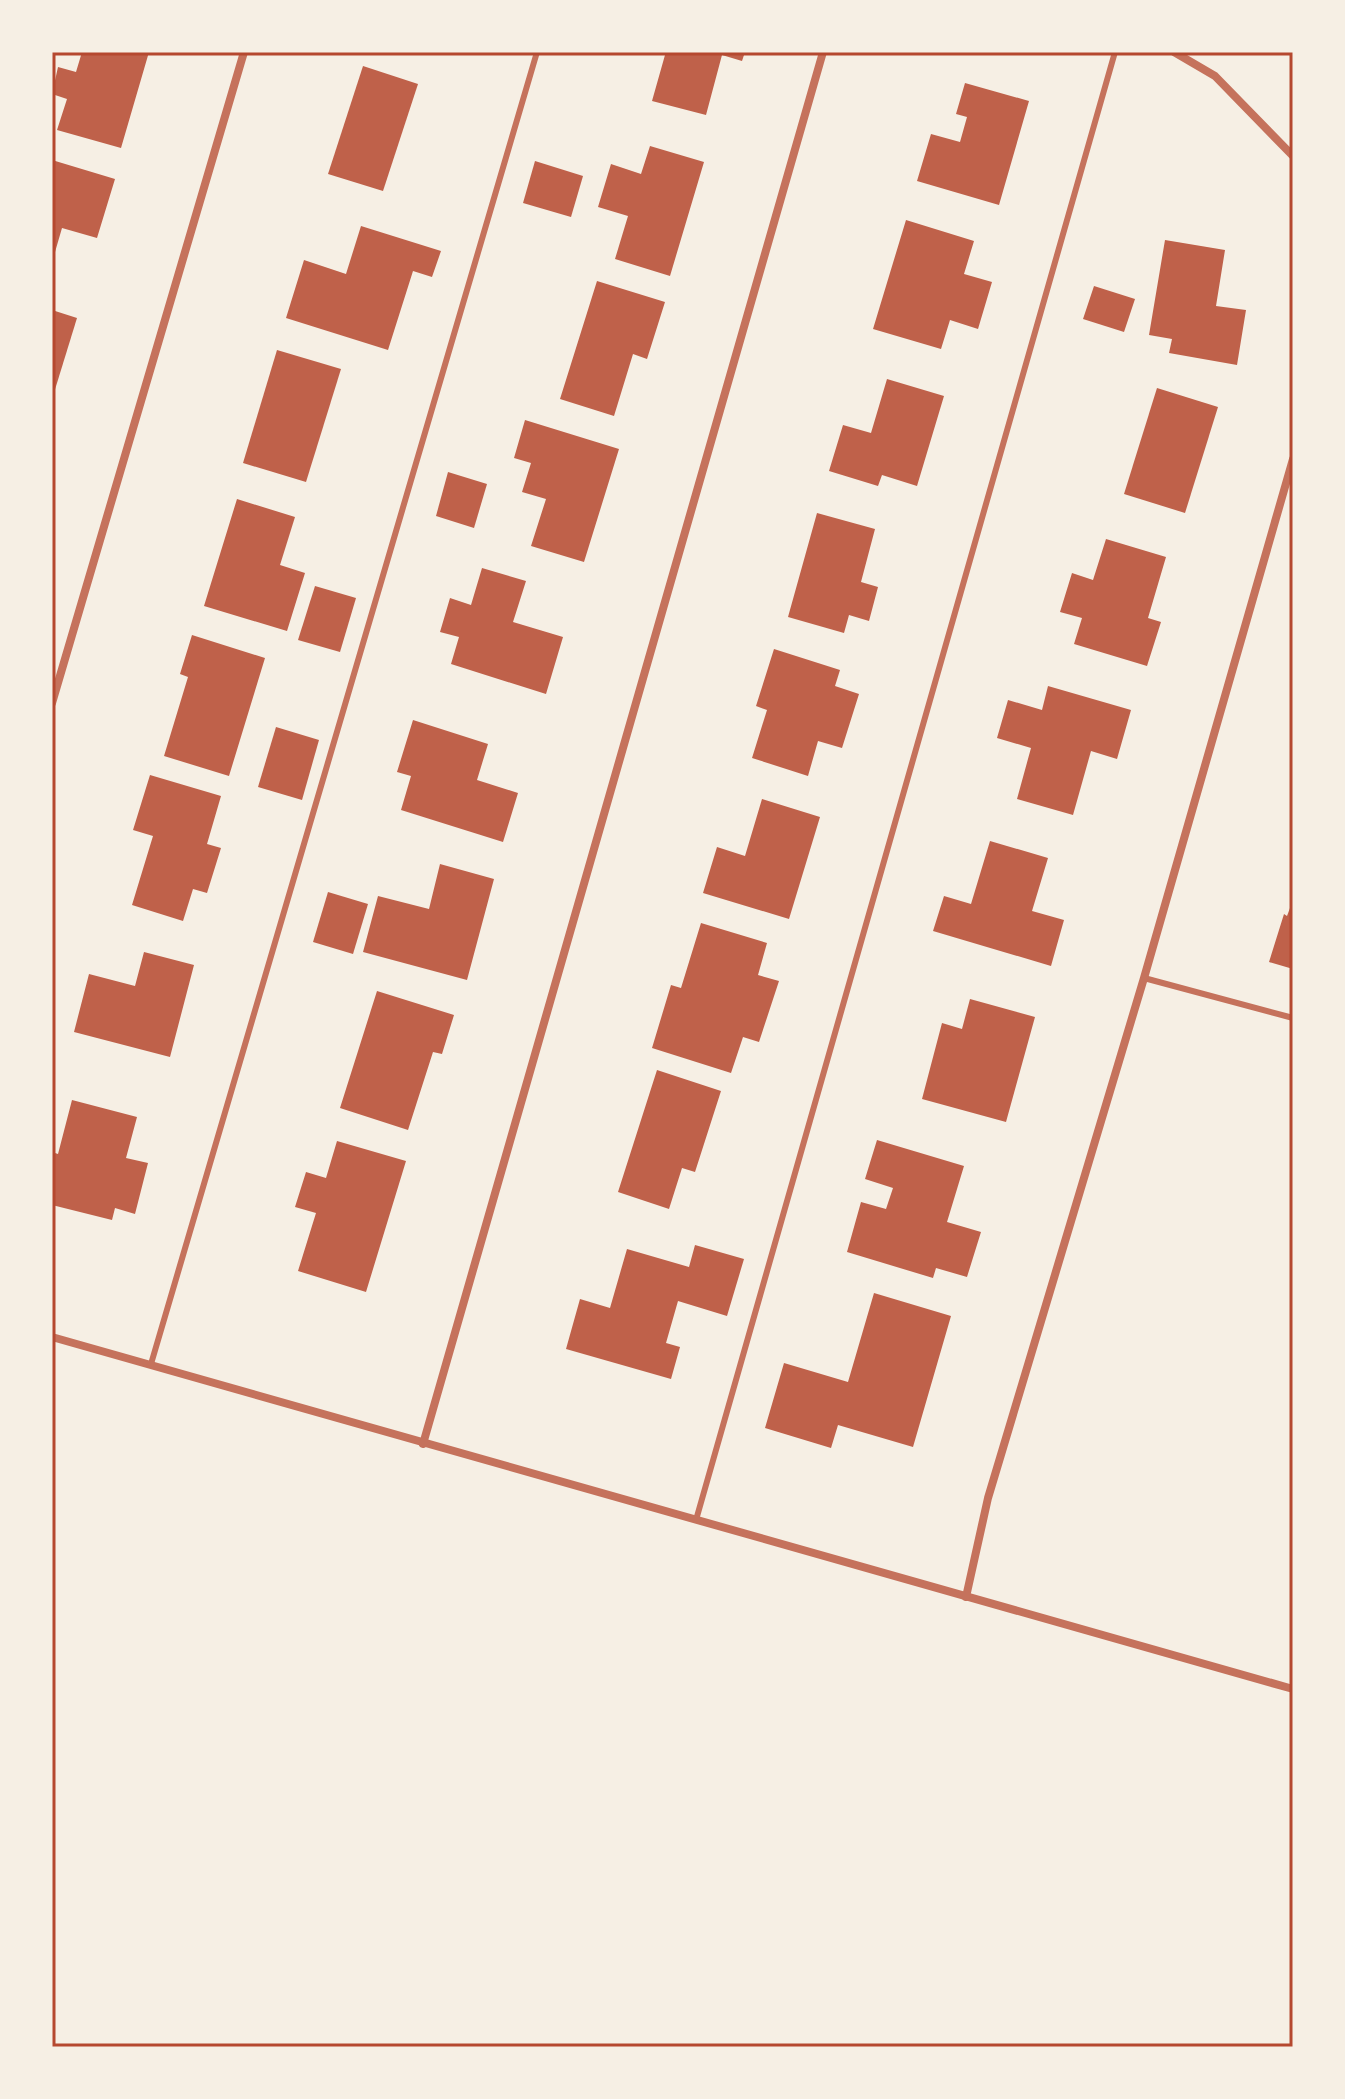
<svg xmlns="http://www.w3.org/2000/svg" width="1345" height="2099" font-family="Inter,sans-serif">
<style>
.building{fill:#bf614a}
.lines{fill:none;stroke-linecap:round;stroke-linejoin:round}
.service{stroke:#c5725c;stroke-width:6}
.minor{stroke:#c5725c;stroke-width:8}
.neatline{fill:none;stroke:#b5482f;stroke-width:3}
</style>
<rect width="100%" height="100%" fill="#f6efe4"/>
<!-- building -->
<g class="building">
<polygon points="82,52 149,52 121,148 57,130 67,99 52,94 58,67 76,72"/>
<polygon points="658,52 745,52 742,61 722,55 706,115 652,101 665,55"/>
<polygon points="363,66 418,84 383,191 328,174"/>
<polygon points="965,83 1029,101 999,205 917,181 931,134 960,142 967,117 956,114"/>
<polygon points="650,146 704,162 670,276 615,259 628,216 598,207 611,164 641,174"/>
<polygon points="52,160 115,179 97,238 62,228 53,259"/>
<polygon points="535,161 583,176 571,217 523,203"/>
<polygon points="906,220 974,241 964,274 992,282 978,329 950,320 941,349 873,329"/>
<polygon points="361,226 441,251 432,277 413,271 388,350 286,318 304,260 346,274"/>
<polygon points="1165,240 1225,250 1216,306 1246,310 1237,365 1169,353 1172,339 1149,335"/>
<polygon points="597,281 665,302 647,359 633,354 614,416 560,399"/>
<polygon points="1094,286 1135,299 1124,332 1083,319"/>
<polygon points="52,310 77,318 53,396 52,396"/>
<polygon points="277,350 341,369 306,482 243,463"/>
<polygon points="887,379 944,396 917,486 882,475 878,486 829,471 843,425 871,433"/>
<polygon points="1157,388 1218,407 1185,513 1124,494"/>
<polygon points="525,420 619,449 584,562 531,546 546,499 522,492 531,463 514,458"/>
<polygon points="448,472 487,484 474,528 436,516"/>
<polygon points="237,499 295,517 280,565 305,573 287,631 204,606"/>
<polygon points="817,513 875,529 861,582 878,587 869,621 849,615 844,633 788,617"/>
<polygon points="1106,539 1166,557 1148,618 1161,622 1147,666 1074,644 1082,618 1060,612 1072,573 1093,580"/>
<polygon points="482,568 526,581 513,622 563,637 546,694 451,664 459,637 440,632 450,598 471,605"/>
<polygon points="315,586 356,598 340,652 298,640"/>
<polygon points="192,635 265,658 229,776 164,756 188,677 180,674"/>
<polygon points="774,649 840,670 835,686 859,694 842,748 818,741 808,776 752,758 767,710 756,706"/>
<polygon points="1048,686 1131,710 1117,759 1091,751 1073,815 1017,799 1031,748 997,738 1008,700 1042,710"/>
<polygon points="413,720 488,744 477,780 518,793 503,842 401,810 411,776 397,772"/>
<polygon points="276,727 319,740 302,800 258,787"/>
<polygon points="150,775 221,796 207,844 221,848 207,893 193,889 183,921 132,905 153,836 133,830"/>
<polygon points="762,799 820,817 789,919 703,893 717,847 745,856"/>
<polygon points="990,841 1048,858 1032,911 1064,920 1051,966 933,931 944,896 971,904"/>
<polygon points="440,864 494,879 467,980 363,952 378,896 429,909"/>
<polygon points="328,892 368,904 353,954 313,942"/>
<polygon points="1293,900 1293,969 1269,962 1284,914 1287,916"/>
<polygon points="701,923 767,943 758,975 779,981 759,1042 743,1037 731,1073 652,1048 671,985 681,988"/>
<polygon points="144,952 194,965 170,1057 74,1032 89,974 135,986"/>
<polygon points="377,991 454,1015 442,1054 433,1052 408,1130 340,1108"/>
<polygon points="970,999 1035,1017 1006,1122 922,1099 942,1023 962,1029"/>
<polygon points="657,1070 721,1091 695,1172 682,1168 669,1209 618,1192"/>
<polygon points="72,1100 137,1117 126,1158 148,1163 135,1214 115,1208 112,1220 52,1205 52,1152 58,1154"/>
<polygon points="877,1140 964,1166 947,1222 981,1232 967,1277 936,1268 933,1278 847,1252 861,1202 886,1209 893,1188 865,1179"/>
<polygon points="337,1141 406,1161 366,1292 298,1271 316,1213 295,1207 306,1172 326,1178"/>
<polygon points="695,1245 744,1259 727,1316 678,1301 666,1343 680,1347 671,1379 566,1349 580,1299 610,1308 627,1249 689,1267"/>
<polygon points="874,1293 951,1316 913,1447 838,1425 831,1448 765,1428 784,1363 848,1382"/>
</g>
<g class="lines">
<!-- service -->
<g class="service">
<polyline points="1144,978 1293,1018"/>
<polyline points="151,1364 537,52"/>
<polyline points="696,1520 1115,52"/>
</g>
<!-- minor -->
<g class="minor">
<polyline points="1174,52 1215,76 1293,156"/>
<polyline points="52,703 244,52"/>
<polyline points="52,1337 1293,1689"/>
<polyline points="423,1444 823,52"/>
<polyline points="966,1597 988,1498 1144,978 1293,459"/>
</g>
</g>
<!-- border -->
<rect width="1345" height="2099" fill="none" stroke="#f6efe4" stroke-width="108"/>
<rect x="54" y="54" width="1237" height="1991" class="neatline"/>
</svg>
